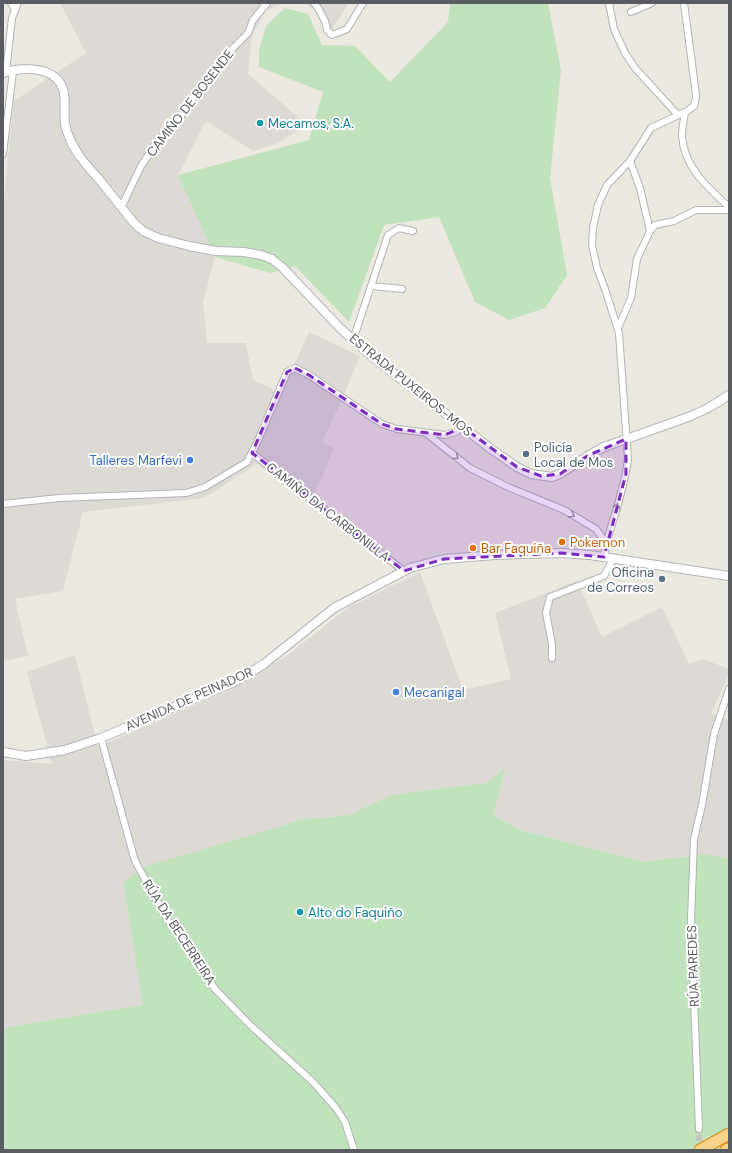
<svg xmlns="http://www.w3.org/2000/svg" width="732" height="1153" font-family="'DM Sans',sans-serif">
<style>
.industrial{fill:#dddad5}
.green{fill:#c0e2bd}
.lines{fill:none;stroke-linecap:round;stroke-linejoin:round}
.street-tunnel{stroke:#c6c5c0;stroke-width:6;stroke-dasharray:6 3;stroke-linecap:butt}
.street-casing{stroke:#b1b4b7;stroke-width:8}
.secondary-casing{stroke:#b2b6ba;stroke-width:10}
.highway-casing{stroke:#e08c0c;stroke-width:13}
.street{stroke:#fff;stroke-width:6}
.secondary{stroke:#fff;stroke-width:8}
.highway{stroke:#f7d38c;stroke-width:11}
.oneway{stroke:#9b9ea0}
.marked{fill:#7b2cbf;fill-opacity:0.2;stroke:#7b2cbf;stroke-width:3;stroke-dasharray:8 5;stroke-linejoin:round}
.culture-dot{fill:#0f9aa8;stroke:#fff;stroke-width:1.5}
.service-dot{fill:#5c6f8a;stroke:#fff;stroke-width:1.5}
.shop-dot{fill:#3f7fe0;stroke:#fff;stroke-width:1.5}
.food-dot{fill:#e8710a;stroke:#fff;stroke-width:1.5}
.labels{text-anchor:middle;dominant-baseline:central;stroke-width:4;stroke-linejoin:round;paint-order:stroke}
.street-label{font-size:13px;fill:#595d61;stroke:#fff}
.culture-label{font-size:13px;fill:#0d838f;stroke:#fff;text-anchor:start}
.service-label{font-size:13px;fill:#4e5e75;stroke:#fff;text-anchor:start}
.shop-label{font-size:13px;fill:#366cbe;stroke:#fff;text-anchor:end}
.food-label{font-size:13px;fill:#c56008;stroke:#fff;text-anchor:start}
</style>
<rect width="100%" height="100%" fill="#ebe8e0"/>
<!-- industrial -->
<g class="industrial">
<polygon points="60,3 283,3 265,12 252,35 248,74 307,125 278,143 253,151 206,121 178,175 215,257 203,302 207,343 246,343 253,380 275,390 297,359 309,332 360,356 340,404 322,442 334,448 310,505 257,464 204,498 83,512 63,591 15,599 28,656 3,661 3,206 14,101 86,53"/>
<polygon points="303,3 349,3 326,38 316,10"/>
<polygon points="420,572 463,690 511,679 495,613 577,581 602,637 662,607 689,664 703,659 729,669 729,673 711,714 729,720 729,859 705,854 643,862 520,830 493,815 505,769 486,783 391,795 349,815 300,820 123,883 143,1005 3,1028 3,760 52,764 27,672 75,655 98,747 222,693 285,657 349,607"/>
</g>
<!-- green -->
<g class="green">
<polygon points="450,3 548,3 561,70 550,178 567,275 545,308 509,320 475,302 439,217 384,225 349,322 295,266 270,273 215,257 178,175 309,140 323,92 259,67 259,50 266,26 285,8 308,14 322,45 355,46 390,82 448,22"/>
<polygon points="505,768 493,815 520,830 643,862 705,854 729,859 729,1150 3,1150 3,1028 143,1005 123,883 143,867 272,829 300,820 349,815 391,795 486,783"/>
</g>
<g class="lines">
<!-- street-tunnel -->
<polyline class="street-tunnel" points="699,1150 699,1129"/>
<defs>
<g id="street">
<polyline points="11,3 15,10"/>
<polyline points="314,3 318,8 325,21 327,30 332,35 347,29 363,3"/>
<polyline points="609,3 614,29 625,53 635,68 656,91 678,115"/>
<polyline points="631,12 652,3"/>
<polyline points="6,72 12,18 18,3"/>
<path d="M685,112C684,119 682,128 682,136C684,167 707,187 729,207"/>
<polyline points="3,154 13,71"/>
<polyline points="630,161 640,188 650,231"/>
<polyline points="121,208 141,166 157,142 183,113 207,78 222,59 248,33 253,20 267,3"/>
<polyline points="372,286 402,289"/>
<polyline points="618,328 631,298 637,259 650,231 655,225 674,221 696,210 729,210"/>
<polyline points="353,340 388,235 399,228 413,231"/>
<polyline points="426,433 470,468 508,487 564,510 596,529 606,543"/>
<polyline points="252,453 404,571"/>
<polyline points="3,504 59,498 186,493 205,487 247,462 257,443 287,372 295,368 309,375 382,424 397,429 445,435 456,432 463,427"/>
<path d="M604,557C606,541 611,527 616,511C621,494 626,476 628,459L619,333L605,289L597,268L592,245L593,228L598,205L607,185L630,161L651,128L687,111L694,106L696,97L695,87L684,3"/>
<polyline points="552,658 552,644 546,613 550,597 604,576 613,559"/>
<polyline points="101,738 135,861 167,919 215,989 249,1024 313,1082 336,1108 345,1122 354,1150"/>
<polyline points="699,1129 691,920 694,839 702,805 714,734 729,689"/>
</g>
<g id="secondary">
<path d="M3,73C18,68 43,66 56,78C69,90 63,108 65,124C66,129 68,135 70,139C76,154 87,166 98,178C110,193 122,208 134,223L143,231L158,238L189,246L216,251L244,252L261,255L272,259L283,268L340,328L369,354L491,449L517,467L531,474L552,477L560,474L589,455L604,447L691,416L710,407L729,395"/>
<polyline points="3,752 26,756 65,750 101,738 234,682 264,664 334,608 410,568 444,559 495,555 561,553 590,555 729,576"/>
</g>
<g id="highway">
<polyline points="700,1150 729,1134"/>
<polyline points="726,1150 729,1149"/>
</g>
</defs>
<!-- street casing -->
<use href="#street" class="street-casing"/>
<!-- secondary casing -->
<use href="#secondary" class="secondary-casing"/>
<!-- highway casing -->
<use href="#highway" class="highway-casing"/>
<!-- street -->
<use href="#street" class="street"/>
<!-- secondary -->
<use href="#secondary" class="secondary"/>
<!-- highway -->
<use href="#highway" class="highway"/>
</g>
<!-- one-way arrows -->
<defs><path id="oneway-chevron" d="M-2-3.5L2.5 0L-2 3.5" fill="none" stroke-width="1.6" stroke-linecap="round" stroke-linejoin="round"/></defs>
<g class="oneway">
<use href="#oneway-chevron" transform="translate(456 457) rotate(38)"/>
<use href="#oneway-chevron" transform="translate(617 506) rotate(-74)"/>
<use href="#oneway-chevron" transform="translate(572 515) rotate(29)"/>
</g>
<!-- marked area -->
<path class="marked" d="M295,368L309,375L382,424L397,429L445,435L463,427L517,467L541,476L560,474L589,455L626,439V474L604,557L561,553L444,559L404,571L252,453L287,372Z"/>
<!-- markers -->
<g class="culture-dot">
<circle cx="260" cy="123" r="4"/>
<circle cx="300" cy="912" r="4"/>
</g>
<g class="service-dot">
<circle cx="526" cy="454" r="4"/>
<circle cx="662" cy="579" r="4"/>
</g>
<g class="shop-dot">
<circle cx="190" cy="460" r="4"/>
<circle cx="396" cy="692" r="4"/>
</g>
<g class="food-dot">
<circle cx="562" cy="542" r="4"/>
<circle cx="473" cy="548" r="4"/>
</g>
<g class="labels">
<!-- street labels -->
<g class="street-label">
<text transform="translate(190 103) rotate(-52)">CAMIÑO DE BOSENDE</text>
<text transform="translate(411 385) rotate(39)">ESTRADA PUXEIROS-MOS</text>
<text transform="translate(328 512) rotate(38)">CAMIÑO DA CARBONILLA</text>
<text transform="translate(189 699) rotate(-24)">AVENIDA DE PEINADOR</text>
<text transform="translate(179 932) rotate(57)">RÚA DA BECERREIRA</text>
<text transform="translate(693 966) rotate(-92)">RÚA PAREDES</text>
</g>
<!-- culture labels -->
<g class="culture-label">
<text x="268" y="123">Mecamos, S.A.</text>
<text x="308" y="912">Alto do Faquiño</text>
</g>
<!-- service labels -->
<g class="service-label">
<text x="534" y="447">Policía<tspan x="534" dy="15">Local de Mos</tspan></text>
<text x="654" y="572" text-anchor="end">Oficina<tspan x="654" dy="15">de Correos</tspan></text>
</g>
<!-- shop labels -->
<g class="shop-label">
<text x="182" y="460">Talleres Marfevi</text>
<text x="404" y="692" text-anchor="start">Mecanigal</text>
</g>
<!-- food labels -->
<g class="food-label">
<text x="570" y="542">Pokemon</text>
<text x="481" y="548">Bar Faquiña</text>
</g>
</g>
<!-- border -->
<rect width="732" height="1153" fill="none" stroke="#595d61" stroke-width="8"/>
</svg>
